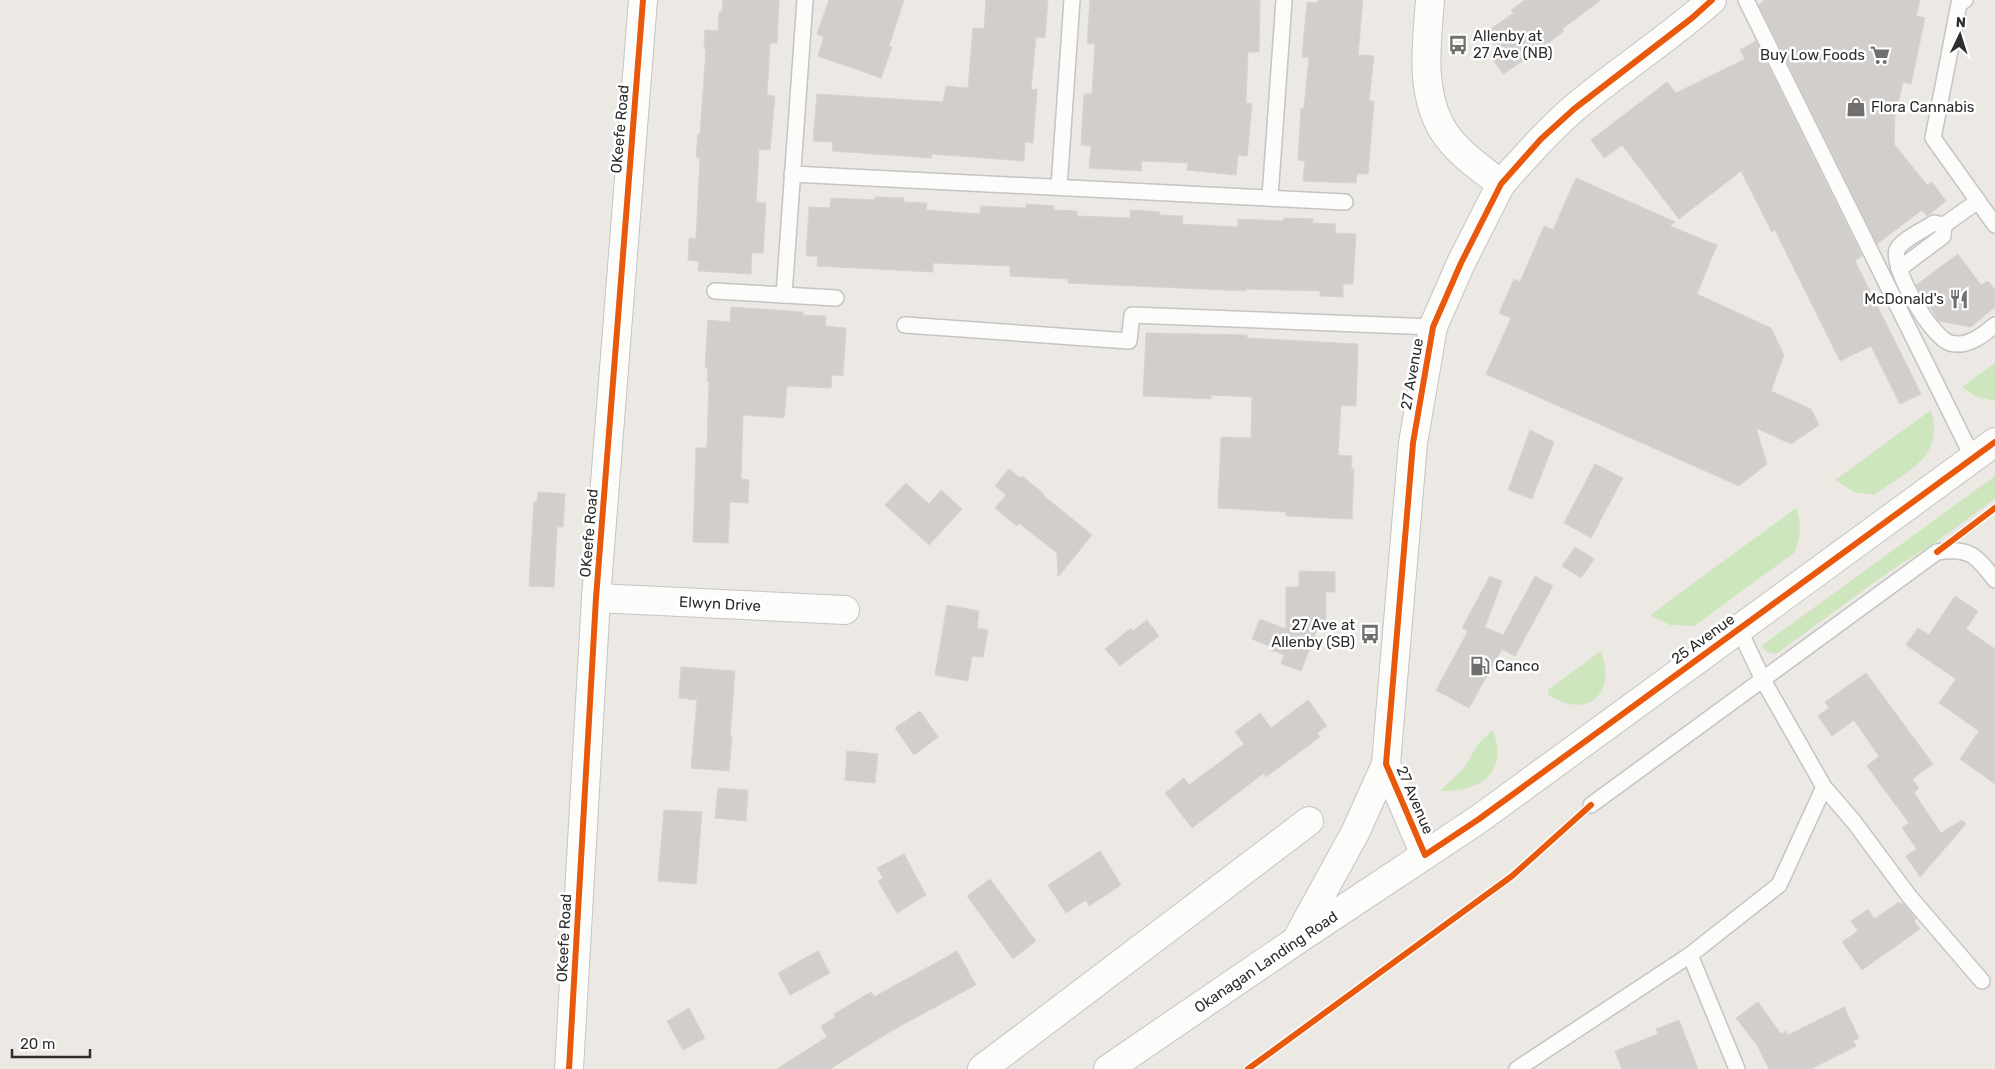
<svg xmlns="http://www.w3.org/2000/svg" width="1995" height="1069" font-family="Rubik,sans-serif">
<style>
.green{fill:#cee6be}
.building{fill:#d1cecb;stroke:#d7d4d0}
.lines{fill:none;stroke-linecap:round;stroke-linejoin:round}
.lane-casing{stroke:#c5c4c5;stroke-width:18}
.street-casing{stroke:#c5c4c5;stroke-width:30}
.secondary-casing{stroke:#c5c4c5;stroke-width:30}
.lane{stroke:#fcfcfb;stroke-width:15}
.street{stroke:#fcfcfb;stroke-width:28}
.secondary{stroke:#fcfcfb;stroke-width:28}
.cycleway-casing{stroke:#fff;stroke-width:9}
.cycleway{stroke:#e8590c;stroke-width:6}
.labels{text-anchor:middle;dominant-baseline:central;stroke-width:5;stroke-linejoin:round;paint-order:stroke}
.poi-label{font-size:15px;fill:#2e2e2e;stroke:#fff;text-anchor:start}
.street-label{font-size:15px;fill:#2e2e2e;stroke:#fff}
</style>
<rect width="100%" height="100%" fill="#ece8e4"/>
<!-- green -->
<g class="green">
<polygon points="1995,363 1995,401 1977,397 1962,387"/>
<path d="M1931,410C1946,457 1906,472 1874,495L1854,492L1835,480Z"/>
<polygon points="1995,476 1995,499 1936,542 1890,571 1776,654 1767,652 1761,646"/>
<path d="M1796,508C1802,524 1801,538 1794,553L1694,626L1670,625L1650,615Z"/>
<path d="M1601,651C1617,694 1588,720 1548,695V690Z"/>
<path d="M1493,730C1508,773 1481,792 1440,791L1463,769L1479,743Z"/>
</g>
<!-- building -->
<g class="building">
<polygon points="723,0 779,0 777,43 770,43 767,95 775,96 770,150 759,149 756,202 766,203 763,253 752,253 751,274 698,271 699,261 688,260 689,238 696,239 700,158 696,157 698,134 700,134 706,49 704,49 705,30 718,31 719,12 722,12"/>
<polygon points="829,0 904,0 889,46 892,47 881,78 818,56 824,37 817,34"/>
<polygon points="986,0 1048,0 1045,38 1036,37 1031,90 1037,89 1033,143 1025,142 1024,161 931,154 932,158 832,151 833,142 813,141 817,94 943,102 946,86 968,88 973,28 984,29"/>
<polygon points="1090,0 1260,0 1259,52 1248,52 1246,103 1252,104 1247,156 1238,155 1236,175 1187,170 1188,163 1142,161 1141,171 1089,168 1091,146 1081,145 1084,94 1092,94 1095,44 1087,43"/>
<polygon points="1318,0 1363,0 1358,55 1374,56 1369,101 1374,101 1368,174 1357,174 1356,183 1303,181 1305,161 1298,160 1301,108 1304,108 1309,57 1302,57 1307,2 1318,3"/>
<polygon points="1525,0 1601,0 1562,29 1564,31 1541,49 1503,74 1491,57 1499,51 1486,32 1514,13 1511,10"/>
<polygon points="1764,0 1920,0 1916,16 1925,18 1911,84 1903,82 1895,116 1894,144 1927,185 1932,182 1946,201 1927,216 1922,210 1877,244 1759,5"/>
<polygon points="1756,41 1862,256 1855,261 1921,394 1900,404 1871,346 1840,361 1775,230 1772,232 1741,171 1679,219 1622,145 1604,158 1591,140 1667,82 1676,93 1745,59 1740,50"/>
<polygon points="1576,178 1675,222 1670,226 1717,245 1697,294 1771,328 1784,355 1771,391 1811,409 1819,425 1791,444 1756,428 1767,464 1739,486 1486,374 1511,318 1499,313 1514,279 1520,282 1544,226 1553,230"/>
<polygon points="875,197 904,198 904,202 927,203 926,210 980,214 981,206 1026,208 1026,204 1054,206 1054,210 1077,211 1077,216 1130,218 1131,210 1160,212 1159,215 1183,216 1182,224 1238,227 1238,219 1283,221 1284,218 1313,219 1312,223 1336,224 1335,233 1356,234 1353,284 1343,284 1343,297 1320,296 1320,291 1246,289 1246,291 1068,283 1068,279 1010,276 1010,266 933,263 933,272 817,266 818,256 806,256 809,207 830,208 831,198 875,200"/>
<polygon points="1958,254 1981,285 1988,281 1995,290 1995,307 1971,327 1939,321 1916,285"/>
<polygon points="731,307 803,312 803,315 826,316 825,326 846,328 843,376 832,375 831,388 787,386 784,418 743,415 741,479 749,480 748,503 730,502 728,543 693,542 696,448 707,448 709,381 707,381 708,368 705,368 708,320 730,322"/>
<polygon points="1146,333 1247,335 1247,338 1358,344 1356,406 1341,405 1338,455 1352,456 1351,469 1354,469 1352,519 1286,516 1286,512 1218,508 1221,437 1251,438 1252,397 1211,395 1211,399 1143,396"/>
<polygon points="1530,430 1554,442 1532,499 1508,490"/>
<polygon points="1595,464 1623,478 1591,538 1564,523"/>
<polygon points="1009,469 1020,478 1022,476 1044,494 1043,495 1092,535 1058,577 1057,553 1019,523 1017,526 995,508 1006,495 995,486"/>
<polygon points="906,483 929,504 941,490 962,509 929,545 885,505"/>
<polygon points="538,492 565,494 563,527 557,527 554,587 529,586 534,502 537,502"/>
<polygon points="1575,547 1594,559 1581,578 1562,566"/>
<polygon points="1299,571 1335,572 1335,592 1326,592 1326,627 1318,627 1301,671 1281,664 1284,655 1271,650 1272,647 1252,639 1260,619 1286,629 1286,587 1299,587"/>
<polygon points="1490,576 1502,581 1485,627 1503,635 1535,576 1553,586 1515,656 1502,649 1469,708 1436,690 1468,631 1462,628"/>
<polygon points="1955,596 1978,611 1966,629 1995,649 1995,784 1960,759 1979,731 1939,703 1956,679 1906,645 1918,628 1929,635"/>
<polygon points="947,605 979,611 977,628 988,630 983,657 972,656 968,681 935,675"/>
<polygon points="1147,620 1159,636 1120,666 1105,649 1131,628 1133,631"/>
<polygon points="681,667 735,671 730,736 732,736 729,771 691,768 697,700 679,698"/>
<polygon points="1866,673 1933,764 1912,779 1919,788 1914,793 1941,833 1962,820 1966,824 1920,877 1906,856 1917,849 1902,828 1909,823 1867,766 1879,756 1854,720 1832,736 1818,716 1829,708 1825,702"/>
<polygon points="1308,700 1327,726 1317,733 1320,737 1266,777 1264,773 1192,828 1165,793 1184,778 1189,785 1244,744 1235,732 1260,713 1271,728"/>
<polygon points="920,711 938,737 914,755 895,728"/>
<polygon points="847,751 878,754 875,783 845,780"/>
<polygon points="718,788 748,790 746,821 715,818"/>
<polygon points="664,810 702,812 696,884 658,881"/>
<polygon points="1100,851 1121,885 1089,906 1086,900 1066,913 1048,885"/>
<polygon points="904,854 926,895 897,913 878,881 883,878 877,868"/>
<polygon points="990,879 1036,941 1013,959 967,896"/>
<polygon points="1899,902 1901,904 1903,903 1916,919 1914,921 1920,929 1862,970 1842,942 1858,931 1851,921 1868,909 1874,919"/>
<polygon points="818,951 830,973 790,995 778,973"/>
<polygon points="957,951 976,985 893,1030 830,1069 777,1069 827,1037 821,1026 836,1017 834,1014 871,992 874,997"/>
<polygon points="1758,1002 1781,1034 1786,1031 1788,1035 1844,1007 1859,1038 1853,1041 1856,1046 1811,1069 1769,1069 1757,1045 1736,1018"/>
<polygon points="689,1008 705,1038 683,1050 667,1021"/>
<polygon points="1679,1020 1698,1069 1622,1069 1615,1051 1658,1034 1656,1029"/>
</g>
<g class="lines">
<defs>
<g id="lane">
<polyline points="1746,0 1973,458"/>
<polyline points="1965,0 1959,4 1933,138 1995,225"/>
<polyline points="792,174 1345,202"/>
<polyline points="1059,187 1072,0"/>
<polyline points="1270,197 1284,0"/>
<path d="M1978,201L1944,225L1934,223C1925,229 1901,240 1897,250C1891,269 1932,338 1950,343C1967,348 1983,335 1995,325"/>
<polyline points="1899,269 1943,236 1944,225"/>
<polyline points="715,291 836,298"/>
<polyline points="784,295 805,0"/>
<polyline points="905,325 1129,341 1132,315 1433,327"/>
<polyline points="1739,629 1763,680 1824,787 1854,822 1909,896 1982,981"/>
<path d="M1591,805L1937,552C1969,547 1976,555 1995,580"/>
<polyline points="1690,955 1737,1069"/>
<polyline points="1517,1069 1690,955 1779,885 1824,787"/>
</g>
<g id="street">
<path d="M1501,184C1524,158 1547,132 1573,109C1618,71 1668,39 1712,0"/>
<polyline points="596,598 845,610"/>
<polyline points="569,1069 596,598 643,0"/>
<polyline points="982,1069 1309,821"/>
</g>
<g id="secondary">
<path d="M1425,855L1386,764L1413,443L1433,327L1461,263L1501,184C1479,167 1453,150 1440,125C1420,87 1427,41 1430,0"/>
<polyline points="1298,937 1356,831 1386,764"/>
<polyline points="1108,1069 1297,940 1479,819 1995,442"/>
</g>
</defs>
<!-- lane casing -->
<use href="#lane" class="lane-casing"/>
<!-- street casing -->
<use href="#street" class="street-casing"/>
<!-- secondary casing -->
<use href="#secondary" class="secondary-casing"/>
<!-- lane -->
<use href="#lane" class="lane"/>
<!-- street -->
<use href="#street" class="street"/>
<!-- secondary -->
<use href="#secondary" class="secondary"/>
<defs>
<g id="cycleway">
<polyline points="1712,0 1692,18 1574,109 1541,139 1501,184 1461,263 1433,327 1413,443 1386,764 1425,855 1479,819 1995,442"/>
<polyline points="1937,552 1995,508"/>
<polyline points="569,1069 596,598 643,0"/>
<polyline points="1248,1069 1512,876 1591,805"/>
</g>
</defs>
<!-- cycleway casing -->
<use href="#cycleway" class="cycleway-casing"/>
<!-- cycleway -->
<use href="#cycleway" class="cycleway"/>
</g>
<!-- icons -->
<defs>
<symbol id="bus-bare" viewBox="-9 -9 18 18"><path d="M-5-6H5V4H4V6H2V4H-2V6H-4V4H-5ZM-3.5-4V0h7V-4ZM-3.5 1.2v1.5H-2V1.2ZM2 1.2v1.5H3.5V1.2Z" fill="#706f6e" stroke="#fff" stroke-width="2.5" paint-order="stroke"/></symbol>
<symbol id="supermarket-bare" viewBox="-9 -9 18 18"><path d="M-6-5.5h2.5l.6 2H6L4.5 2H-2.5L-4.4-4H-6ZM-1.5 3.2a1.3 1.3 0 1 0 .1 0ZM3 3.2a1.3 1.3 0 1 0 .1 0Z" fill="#706f6e" stroke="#fff" stroke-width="2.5" paint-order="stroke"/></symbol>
<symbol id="shop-bare" viewBox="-9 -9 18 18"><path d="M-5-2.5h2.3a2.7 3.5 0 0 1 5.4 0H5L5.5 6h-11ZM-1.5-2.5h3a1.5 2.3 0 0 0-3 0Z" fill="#706f6e" stroke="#fff" stroke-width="2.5" paint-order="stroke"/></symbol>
<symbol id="restaurant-bare" viewBox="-9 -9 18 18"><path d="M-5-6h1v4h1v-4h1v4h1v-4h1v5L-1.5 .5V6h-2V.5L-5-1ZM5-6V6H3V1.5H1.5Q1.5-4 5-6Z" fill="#706f6e" stroke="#fff" stroke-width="2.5" paint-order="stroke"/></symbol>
<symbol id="fuel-bare" viewBox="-9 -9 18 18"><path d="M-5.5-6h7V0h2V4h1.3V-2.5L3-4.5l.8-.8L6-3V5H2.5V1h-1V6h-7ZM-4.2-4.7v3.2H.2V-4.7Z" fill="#706f6e" stroke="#fff" stroke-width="2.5" paint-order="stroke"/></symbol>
</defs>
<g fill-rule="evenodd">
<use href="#bus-bare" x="1444" y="31" width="28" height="28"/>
<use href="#supermarket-bare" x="1866" y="41" width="28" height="28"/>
<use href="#shop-bare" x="1842" y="93" width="28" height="28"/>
<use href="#restaurant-bare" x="1945" y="285" width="28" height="28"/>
<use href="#bus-bare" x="1356" y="620" width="28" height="28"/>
<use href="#fuel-bare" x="1466" y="652" width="28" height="28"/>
</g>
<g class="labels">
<!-- poi labels -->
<g class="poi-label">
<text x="1473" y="36">Allenby at<tspan x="1473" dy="17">27 Ave (NB)</tspan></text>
<text x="1865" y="55" text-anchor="end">Buy Low Foods</text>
<text x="1871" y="107">Flora Cannabis</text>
<text x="1944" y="299" text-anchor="end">McDonald's</text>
<text x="1355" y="625" text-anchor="end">27 Ave at<tspan x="1355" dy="17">Allenby (SB)</tspan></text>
<text x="1495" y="666">Canco</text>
</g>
<!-- street labels -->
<g class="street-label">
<text transform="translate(620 129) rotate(-85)">OKeefe Road</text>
<text transform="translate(1412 374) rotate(-80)">27 Avenue</text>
<text transform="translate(589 533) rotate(-85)">OKeefe Road</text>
<text transform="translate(720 604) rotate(3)">Elwyn Drive</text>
<text transform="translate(1703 639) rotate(-36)">25 Avenue</text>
<text transform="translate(1415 800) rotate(67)">27 Avenue</text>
<text transform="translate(564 938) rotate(-87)">OKeefe Road</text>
<text transform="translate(1266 962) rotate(-34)">Okanagan Landing Road</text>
</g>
</g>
<!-- north arrow -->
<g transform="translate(1960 35) rotate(4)" stroke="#ffffff" stroke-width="4" paint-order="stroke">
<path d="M0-4L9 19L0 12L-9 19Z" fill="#2e2e2e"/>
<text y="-8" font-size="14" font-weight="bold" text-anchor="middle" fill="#2e2e2e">N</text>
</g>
<!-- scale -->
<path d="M12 1049v8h78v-8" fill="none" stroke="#2e2e2e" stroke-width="2.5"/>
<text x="20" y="1049" font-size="15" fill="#2e2e2e" stroke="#ffffff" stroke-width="4" paint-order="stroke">20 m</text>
</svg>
